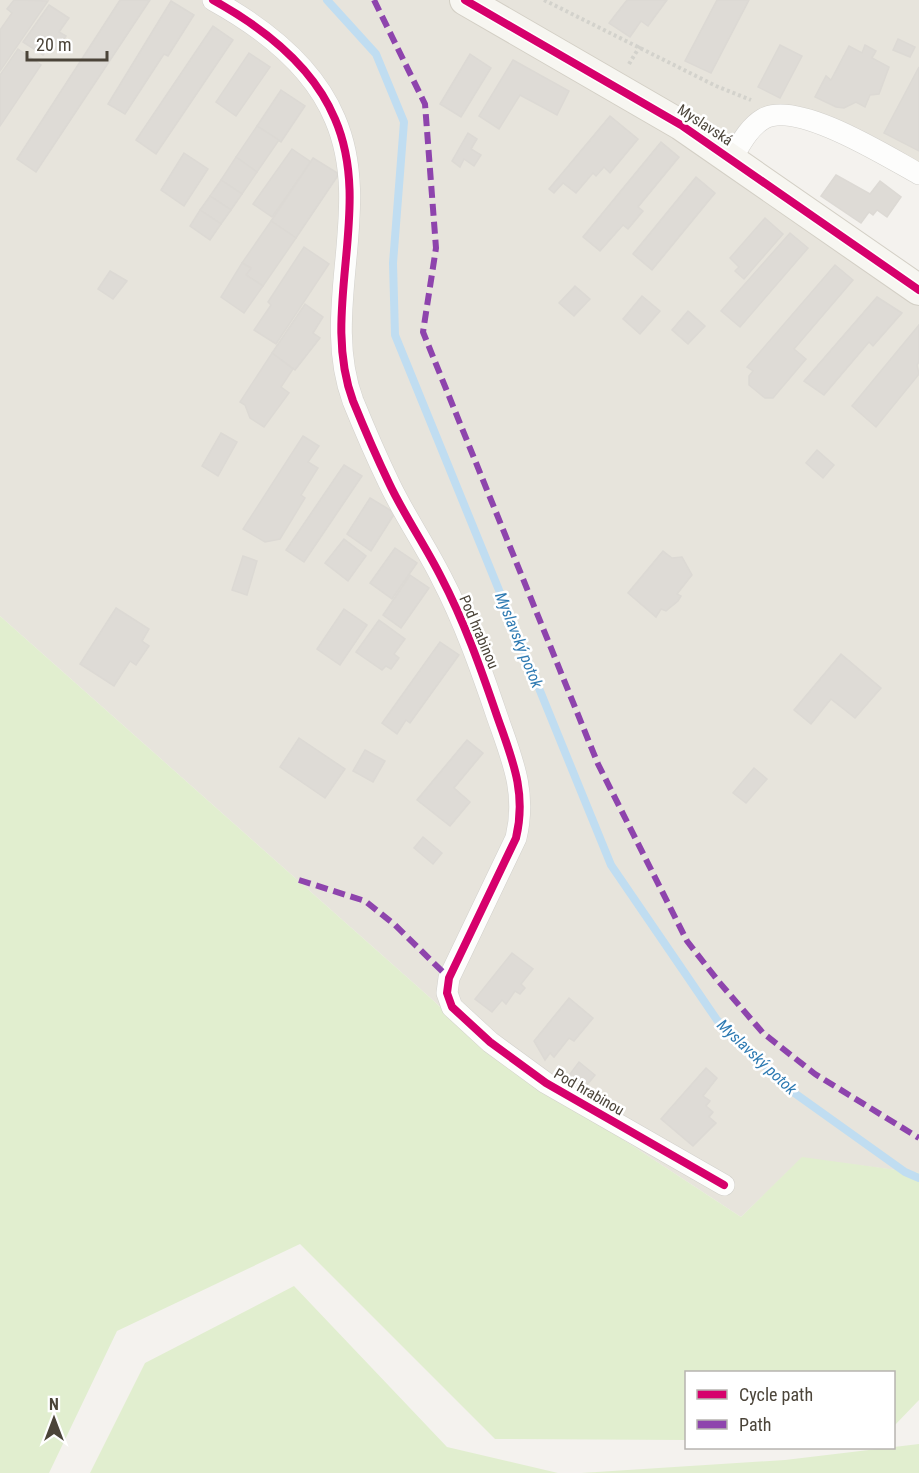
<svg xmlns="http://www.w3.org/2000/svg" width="919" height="1473" font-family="'Roboto Condensed',sans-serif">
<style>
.residential{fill:#e7e4dc}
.green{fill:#e1eecf}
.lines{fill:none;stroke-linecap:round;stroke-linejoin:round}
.stream{stroke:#c0ddf1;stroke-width:8}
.building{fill:#dedbd6;stroke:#dcd9d4;stroke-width:1.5}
.street-casing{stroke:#d2d0cb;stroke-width:22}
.secondary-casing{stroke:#d3cfc5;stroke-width:32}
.path{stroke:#d3d2cc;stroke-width:4;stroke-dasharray:3 3;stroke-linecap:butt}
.street{stroke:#fdfdfc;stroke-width:21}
.secondary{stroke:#f7f6f1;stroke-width:30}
.quiet{stroke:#8e44ad;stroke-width:6;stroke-dasharray:12 6;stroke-linecap:butt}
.cycleway-casing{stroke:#fff;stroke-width:11}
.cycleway{stroke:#d6006c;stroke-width:8}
.labels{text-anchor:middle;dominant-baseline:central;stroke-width:5;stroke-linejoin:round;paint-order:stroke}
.street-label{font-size:15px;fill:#4b4439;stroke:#fff}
.water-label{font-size:16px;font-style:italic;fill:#2e7ab2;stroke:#fff}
</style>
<rect width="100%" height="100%" fill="#f4f2ee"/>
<!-- residential -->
<polygon class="residential" points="0,0 919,0 919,174 773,115 732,158 919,290 919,1173 802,1158 741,1217 476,1043 435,1002 0,616"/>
<!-- green -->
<g class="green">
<polygon points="0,616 435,1002 476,1043 741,1217 802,1157 919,1173 919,1400 894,1426 894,1372 686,1372 686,1440 495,1439 300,1244 117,1331 49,1473 0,1473"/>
<polygon points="294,1286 447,1447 558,1473 90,1473 145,1363"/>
<polygon points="919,1444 919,1473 581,1473 785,1460"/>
</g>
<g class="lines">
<!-- stream -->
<polyline class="stream" points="327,0 376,54 404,122 393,263 395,335 611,865 717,1020 793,1092 905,1172 919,1178"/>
</g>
<!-- building -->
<g class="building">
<polygon points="14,0 48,1 0,71 0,30 12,13 7,9"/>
<polygon points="120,0 150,0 36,172 17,159"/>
<polygon points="627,0 667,0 648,26 641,21 630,37 609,23"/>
<polygon points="717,0 749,0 711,73 685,61"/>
<polygon points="171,1 194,15 168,56 164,54 125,114 108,104"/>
<polygon points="49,5 69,18 59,32 66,36 57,50 50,46 43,55 23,42"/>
<polygon points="213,26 233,40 156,154 136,140"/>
<polygon points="898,39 915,47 910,57 893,50"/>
<polygon points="780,45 802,56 780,98 758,87"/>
<polygon points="865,45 876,51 872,58 889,67 879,94 870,95 865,107 856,102 844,108 836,107 815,97 826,76 831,80 849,46 862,53"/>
<polygon points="18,49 41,65 0,126 0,75"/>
<polygon points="249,53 270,67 236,116 216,102"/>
<polygon points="470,54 491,68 461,117 440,104"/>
<polygon points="513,60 569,91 557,115 520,95 499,129 479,116"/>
<polygon points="919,67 919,151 884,133"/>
<polygon points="281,90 305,106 281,142 257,126"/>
<polygon points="610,116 638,139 610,173 604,167 596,176 593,173 576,193 563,183 554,193 549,189"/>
<polygon points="257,126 279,140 257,172 236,157"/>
<polygon points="468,133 477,139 471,149 481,155 474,166 464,159 460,167 452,161"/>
<polygon points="661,142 679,157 638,207 643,211 628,229 623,225 600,251 583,237"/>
<polygon points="292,149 311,162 272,217 253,204"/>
<polygon points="184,153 208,169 184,206 161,190"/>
<polygon points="236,157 257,172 242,194 221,180"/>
<polygon points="313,158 339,174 296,238 271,221"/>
<polygon points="836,175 870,194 880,181 901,197 887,217 877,210 873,215 869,212 861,223 821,196"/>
<polygon points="696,177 715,193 652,270 633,254"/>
<polygon points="221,180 242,194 231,210 210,196"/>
<polygon points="210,196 231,210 221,224 200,210"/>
<polygon points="200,210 221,224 210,240 190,226"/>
<polygon points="765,218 783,234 744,279 735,271 739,267 730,258"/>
<polygon points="271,221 296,238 263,286 246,275 251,268 242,263"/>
<polygon points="790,233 808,248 740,327 721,311"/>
<polygon points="304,247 329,264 276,344 254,330 271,305 268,302"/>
<polygon points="242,263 251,268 246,275 263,286 244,313 221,297"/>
<polygon points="835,265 853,280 794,349 806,359 773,398 765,398 749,385 749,376 753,371 747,367"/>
<polygon points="110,271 127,281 113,299 98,289"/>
<polygon points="575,286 590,299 574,316 559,303"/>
<polygon points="642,296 660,311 640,334 623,319"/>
<polygon points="877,297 902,313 873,346 869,342 824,395 804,381"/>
<polygon points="305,304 323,317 313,333 320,338 295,370 272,353"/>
<polygon points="688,311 705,326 688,344 672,330"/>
<polygon points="919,325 919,362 917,365 919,374 876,427 852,406"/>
<polygon points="272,353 293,369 281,387 289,393 264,427 250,418 245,405 240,402"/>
<polygon points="221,433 237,442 218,476 202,466"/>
<polygon points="303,436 319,446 308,462 318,468 301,495 305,498 280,539 265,542 243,529"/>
<polygon points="817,450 834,465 823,478 806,463"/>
<polygon points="344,465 362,476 304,562 286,550"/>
<polygon points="370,498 395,513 371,551 347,534"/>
<polygon points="344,539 366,556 348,581 325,563"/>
<polygon points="395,548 417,563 392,599 370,583"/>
<polygon points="663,551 672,558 682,557 692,575 677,594 681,596 678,601 666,611 661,609 656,617 628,593"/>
<polygon points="243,556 257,561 247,595 232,590"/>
<polygon points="410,575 429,588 401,628 383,615"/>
<polygon points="116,608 149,629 142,641 149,646 136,665 130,661 114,686 80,664"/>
<polygon points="344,609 367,625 340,665 317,649"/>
<polygon points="379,620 405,639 394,654 399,658 391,669 386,666 382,670 356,652"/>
<polygon points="440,642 459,655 410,723 406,720 397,734 382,723"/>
<polygon points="841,654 881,688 855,718 831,699 811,724 794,710"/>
<polygon points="299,738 345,769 325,798 280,767"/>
<polygon points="467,740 483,753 454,788 470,802 450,826 417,800"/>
<polygon points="365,750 385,761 373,782 353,771"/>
<polygon points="754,768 767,779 746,803 733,793"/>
<polygon points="423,837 442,853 433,864 414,848"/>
<polygon points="512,953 533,969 521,984 525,988 520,994 515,991 506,1004 502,1000 492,1012 475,999"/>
<polygon points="569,998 593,1018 574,1041 569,1038 554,1057 550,1053 545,1060 534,1041"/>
<polygon points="579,1062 595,1075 583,1090 567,1078"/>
<polygon points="706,1068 717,1078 703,1096 710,1101 706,1106 713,1112 709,1117 716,1123 693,1146 661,1119"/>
</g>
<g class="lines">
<defs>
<g id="street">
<path d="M213,0C262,27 313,66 335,119C374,209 319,310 353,401C364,428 376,456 389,483C404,515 425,545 441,577C464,621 481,669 497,716C512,759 527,792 516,838L449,978L447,993L452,1007L490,1042L546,1083L724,1185"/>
<path d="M732,158C740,145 748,128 763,119C796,99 888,157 919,174"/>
</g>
<polyline id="secondary" points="465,0 681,125 919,290"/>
</defs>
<!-- street casing -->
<use href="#street" class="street-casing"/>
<!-- secondary casing -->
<use href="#secondary" class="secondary-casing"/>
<!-- path -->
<g class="path">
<polyline points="544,0 716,86 751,100"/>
<polyline points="629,64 640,46"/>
</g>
<!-- street -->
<use href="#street" class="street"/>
<!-- secondary -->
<use href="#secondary" class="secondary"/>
<!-- quiet -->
<g class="quiet">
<polyline points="374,0 425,104 436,248 423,332 598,764 687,941 719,982 763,1033 815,1074 919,1138"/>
<polyline points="299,880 365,901 395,925 449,978"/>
</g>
<defs>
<g id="cycleway">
<path d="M213,0C262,27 313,66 335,119C374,209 319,310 353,401C364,428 376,456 389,483C404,515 425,545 441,577C464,621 481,669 497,716C512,759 527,792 516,838L449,978L447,993L452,1007L490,1042L546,1083L724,1185"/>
<polyline points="465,0 681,125 919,290"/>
</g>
</defs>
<!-- cycleway casing -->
<use href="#cycleway" class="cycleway-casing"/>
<!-- cycleway -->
<use href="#cycleway" class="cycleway"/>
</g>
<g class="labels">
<!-- street labels -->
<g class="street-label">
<text transform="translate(705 125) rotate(33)">Myslavská</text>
<text transform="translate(479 632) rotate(67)">Pod hrabinou</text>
<text transform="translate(589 1092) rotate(30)">Pod hrabinou</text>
</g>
<!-- water labels -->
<g class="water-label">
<text transform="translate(519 640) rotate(68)">Myslavský potok</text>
<text transform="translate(757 1057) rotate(43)">Myslavský potok</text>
</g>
</g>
<!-- legend -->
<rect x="685" y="1371" width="210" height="78" fill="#ffffff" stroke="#b7b4b0" stroke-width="1.5"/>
<rect x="697" y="1390" width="30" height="9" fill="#d6006c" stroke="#b7b4b0" stroke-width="1.5"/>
<text x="739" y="1401" font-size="18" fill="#4b4439">Cycle path</text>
<rect x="697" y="1420" width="30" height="9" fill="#8e44ad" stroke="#b7b4b0" stroke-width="1.5"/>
<text x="739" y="1431" font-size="18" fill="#4b4439">Path</text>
<!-- north arrow -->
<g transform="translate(54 1419)" stroke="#ffffff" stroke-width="4.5" paint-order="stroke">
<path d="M0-4.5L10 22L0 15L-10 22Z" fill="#4b4439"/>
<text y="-9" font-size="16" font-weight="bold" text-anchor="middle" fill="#4b4439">N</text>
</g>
<!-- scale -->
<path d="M27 51v9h80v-9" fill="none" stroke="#4b4439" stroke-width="3"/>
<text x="36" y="51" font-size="18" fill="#4b4439" stroke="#ffffff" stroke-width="4.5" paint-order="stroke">20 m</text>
</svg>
